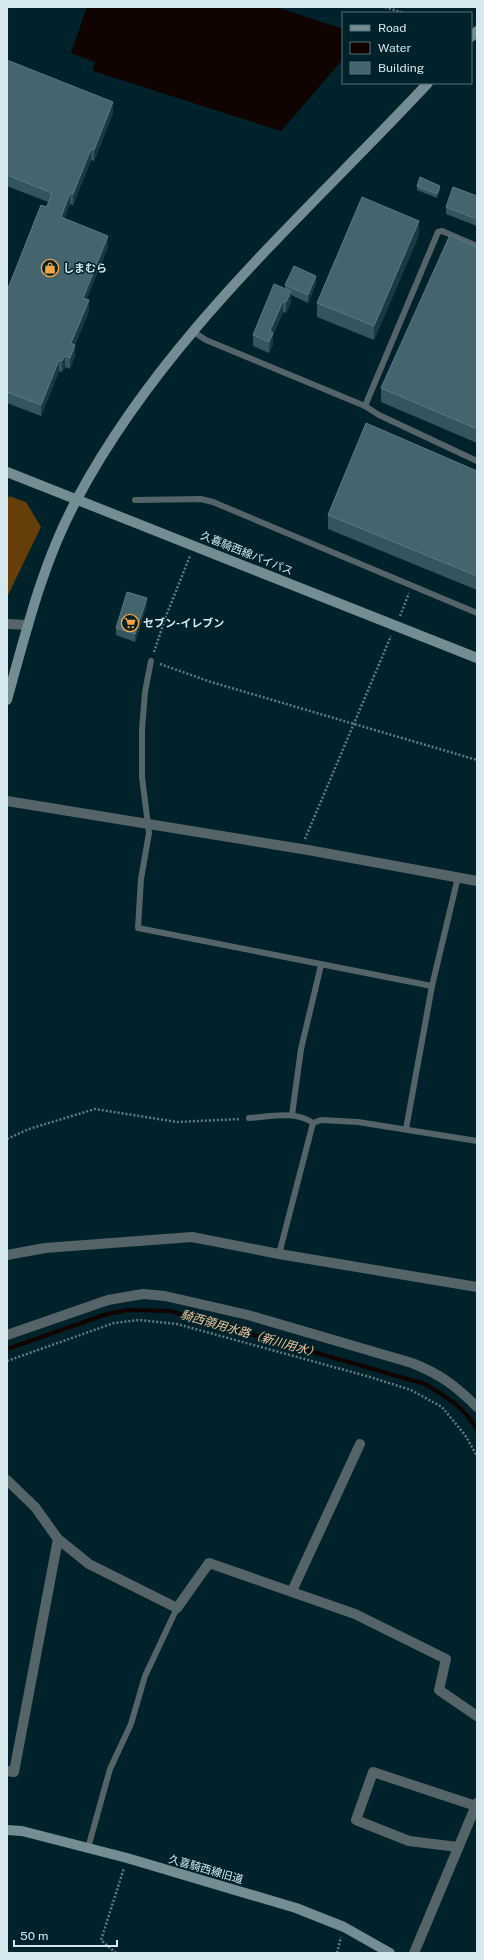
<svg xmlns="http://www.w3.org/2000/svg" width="484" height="1960" font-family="'Public Sans','Noto Sans JP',sans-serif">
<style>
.forest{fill:#663e09}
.water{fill:#110300}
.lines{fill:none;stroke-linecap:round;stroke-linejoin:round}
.stream{stroke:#110300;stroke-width:4}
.path{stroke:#607b82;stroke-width:2.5;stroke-dasharray:2 2;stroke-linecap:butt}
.lane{stroke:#556468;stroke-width:6}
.street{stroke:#556468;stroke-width:10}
.secondary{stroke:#748d93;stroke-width:10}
.wall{fill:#32555e}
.shaded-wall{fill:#173a43}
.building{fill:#44656d;stroke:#5a7982}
.labels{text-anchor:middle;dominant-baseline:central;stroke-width:3;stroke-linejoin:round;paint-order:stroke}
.poi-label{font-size:11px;font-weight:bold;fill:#d5e8ee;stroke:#00222a;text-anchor:start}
.street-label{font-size:11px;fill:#d5e8ee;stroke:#00222a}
.water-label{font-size:12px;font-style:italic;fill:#f5c798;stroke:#00222a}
</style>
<rect width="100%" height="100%" fill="#00222a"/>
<!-- forest -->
<polygon class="forest" points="9,496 26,502 41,527 7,597 7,502"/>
<!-- water -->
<polygon class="water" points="87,7 276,7 343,29 343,59 281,131 93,71 95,62 71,53"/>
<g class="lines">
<!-- stream -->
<path class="stream" d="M7,1349L107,1314L128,1310L170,1311L425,1384C446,1397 465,1407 477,1430"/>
<!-- path -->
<g class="path">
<polyline points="385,7 404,13"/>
<polyline points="400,616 409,593"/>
<polyline points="154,652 166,616 190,556"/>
<polyline points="160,664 211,682 477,760"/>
<polyline points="305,839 391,636"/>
<polyline points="7,1139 29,1129 95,1109 177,1122 240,1119"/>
<polyline points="7,1361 114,1323 139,1320 177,1324 370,1377 411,1390 442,1407 465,1435 477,1456"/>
<polyline points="116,1953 101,1940 124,1868"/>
<polyline points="337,1953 341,1937"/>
</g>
<!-- lane -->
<g class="lane">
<polyline points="192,331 206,340 365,406 379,415 477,461"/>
<polyline points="365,406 438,232 442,231 477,246"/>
<polyline points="135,500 201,499 213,502 477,613"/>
<polyline points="151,661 145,692 142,730 142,777 149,833 141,879 138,928 432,986"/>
<polyline points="292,1115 301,1049 321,965"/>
<path d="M249,1118C269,1117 295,1110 313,1123L321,1120L358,1122L477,1141"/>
<polyline points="406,1129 432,986 458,877"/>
<polyline points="279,1254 313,1123"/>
<polyline points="88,1848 110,1769 131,1724 145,1676 177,1608"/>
</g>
<!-- street -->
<g class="street">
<polyline points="7,624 28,625"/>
<polyline points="7,801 308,850 477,881"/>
<polyline points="7,1255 45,1248 192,1237 279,1254 477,1287"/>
<path d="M7,1335L108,1300L143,1294L165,1296L248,1315L412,1363C440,1374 456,1386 477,1407"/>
<polyline points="7,1480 35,1507 58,1539 89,1564 177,1608 209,1563 355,1614 446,1659 439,1690 477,1716"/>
<polyline points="292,1591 360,1444"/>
<polyline points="7,1771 14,1772 58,1539"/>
<polyline points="458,1847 409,1841 356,1820 373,1772 476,1806"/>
<polyline points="414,1953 477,1803"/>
</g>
<!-- secondary -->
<g class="secondary">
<polyline points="471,37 477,31"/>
<polyline points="7,472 477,658"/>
<path d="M7,700C26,632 43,561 77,499C164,336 304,216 428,83"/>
<polyline points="7,1830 22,1831 127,1858 296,1908 344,1927 390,1953"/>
</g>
</g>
<!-- wall -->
<g class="wall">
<polygon points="7,60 113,113 94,161 91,160 73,205 70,204 64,218 108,247 86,299 89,311 75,345 75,356 70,369 65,367 62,372 59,371 41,416 7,403 7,291 48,202 7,186"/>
<polygon points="417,186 440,189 437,198 417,190"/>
<polygon points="477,196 477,226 446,214 446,207"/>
<polygon points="419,235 374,340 317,317 317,303"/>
<polygon points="477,247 477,443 381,402 381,388"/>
<polygon points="316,284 308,303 291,295 291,302 286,313 283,312 273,335 273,344 269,353 253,346 253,335 285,289 285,285"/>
<polygon points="477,471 477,590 328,529 328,515"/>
<polygon points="147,605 135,642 116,635 116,628"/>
</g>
<!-- shaded-wall -->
<g class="shaded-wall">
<polygon points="113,102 113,113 94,161 94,150"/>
<polygon points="91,149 91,160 73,205 73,194"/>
<polygon points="440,186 440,189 437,198 437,194"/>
<polygon points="70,193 70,204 61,228 61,217"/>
<polygon points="419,221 419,235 374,340 374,326"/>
<polygon points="108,236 108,247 83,309 83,298"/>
<polygon points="316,276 316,284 308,303 308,295"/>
<polygon points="291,291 291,302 286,313 286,302"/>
<polygon points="89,300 89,311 71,354 71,343"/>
<polygon points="283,301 283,312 273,335 273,344 269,353 270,331"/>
<polygon points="75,345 75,356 70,369 70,358"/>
<polygon points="65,356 65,367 62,372 62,361"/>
<polygon points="59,360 59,371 41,416 41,405"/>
<polygon points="147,598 147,605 135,642 135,634"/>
</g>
<!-- building -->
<g class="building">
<polygon points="7,60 113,102 94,150 91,149 73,194 70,193 61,217 108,236 83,298 89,300 71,343 75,345 70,358 65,356 62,361 59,360 41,405 7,392 7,291 41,205 47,207 52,193 7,175"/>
<polygon points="420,177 440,186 437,194 417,186"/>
<polygon points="453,187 477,196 477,219 446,207"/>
<polygon points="362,197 419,221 374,326 317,303"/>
<polygon points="450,235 477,247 477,429 381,388"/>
<polygon points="294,266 316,276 308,295 285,285"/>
<polygon points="274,284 291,291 286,302 283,301 270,331 273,333 269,342 253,335"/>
<polygon points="366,423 477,471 477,576 328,515"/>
<polygon points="127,592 147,598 135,634 116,628"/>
</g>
<!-- icons -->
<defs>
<symbol id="shop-ring" viewBox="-11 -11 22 22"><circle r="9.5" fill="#00222a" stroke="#f4a345" stroke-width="1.5"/><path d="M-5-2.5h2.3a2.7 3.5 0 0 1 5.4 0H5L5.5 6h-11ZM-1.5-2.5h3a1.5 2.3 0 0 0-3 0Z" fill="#f4a345"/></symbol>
<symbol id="supermarket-ring" viewBox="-11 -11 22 22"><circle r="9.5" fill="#00222a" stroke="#f4a345" stroke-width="1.5"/><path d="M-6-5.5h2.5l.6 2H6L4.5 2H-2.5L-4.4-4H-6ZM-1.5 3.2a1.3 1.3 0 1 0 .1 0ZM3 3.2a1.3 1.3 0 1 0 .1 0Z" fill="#f4a345"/></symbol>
</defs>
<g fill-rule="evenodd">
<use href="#shop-ring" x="40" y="258" width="20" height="20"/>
<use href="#supermarket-ring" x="120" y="613" width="20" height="20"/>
</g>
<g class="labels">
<!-- poi labels -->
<g class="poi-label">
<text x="63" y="268">しまむら</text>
<text x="143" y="623">セブン-イレブン</text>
</g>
<!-- street labels -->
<g class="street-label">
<text transform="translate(247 553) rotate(22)">久喜騎西線バイパス</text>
<text transform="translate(206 1869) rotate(16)">久喜騎西線旧道</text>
</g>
<!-- water labels -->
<g class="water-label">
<text transform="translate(250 1334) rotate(16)">騎西領用水路（新川用水）</text>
</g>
</g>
<!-- border -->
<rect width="484" height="1960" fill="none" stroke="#d5e8ee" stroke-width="16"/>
<!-- legend -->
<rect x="342" y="12" width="130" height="72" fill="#00222a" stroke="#557178"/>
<rect x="350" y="25" width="20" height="6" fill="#748d93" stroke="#557178"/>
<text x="378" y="32" font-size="12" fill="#d5e8ee">Road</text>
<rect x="350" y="42" width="20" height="12" fill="#110300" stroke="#557178"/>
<text x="378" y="52" font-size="12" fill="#d5e8ee">Water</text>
<rect x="350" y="62" width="20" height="12" fill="#44656d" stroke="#557178"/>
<text x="378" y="72" font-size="12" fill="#d5e8ee">Building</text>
<!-- scale -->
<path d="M14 1940v6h103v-6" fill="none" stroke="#d5e8ee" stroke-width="2"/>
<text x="20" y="1940" font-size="12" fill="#d5e8ee" stroke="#00222a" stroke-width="3" paint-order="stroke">50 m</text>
</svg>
